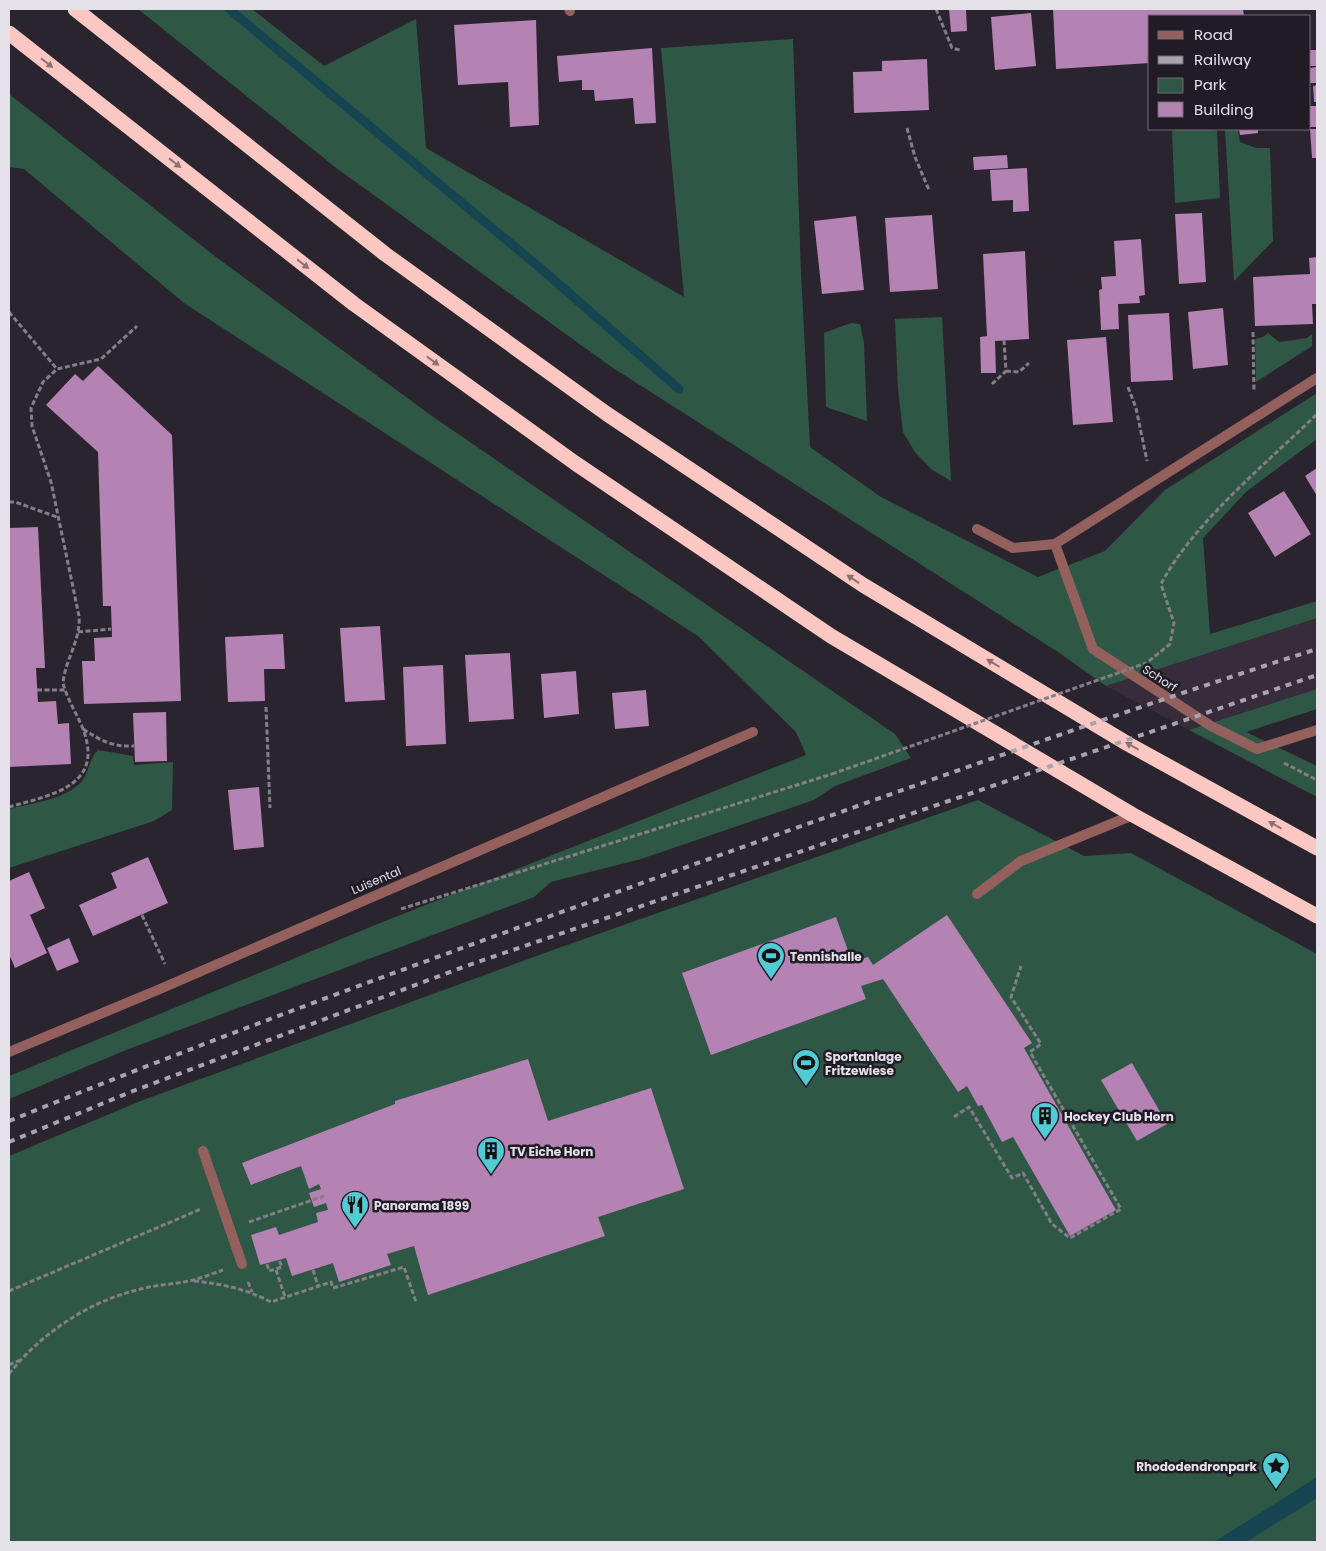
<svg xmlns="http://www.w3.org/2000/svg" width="1326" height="1551" font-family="Poppins,sans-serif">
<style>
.built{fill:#362c3c}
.green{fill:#2f5745}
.water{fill:#164551}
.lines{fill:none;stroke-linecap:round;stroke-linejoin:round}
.stream{stroke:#164551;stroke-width:9}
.building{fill:#b482b3}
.path{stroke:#837e87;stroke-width:3;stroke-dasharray:5 2.5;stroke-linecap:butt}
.lane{stroke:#93605d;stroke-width:10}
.street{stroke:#93605d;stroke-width:10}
.highway{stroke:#fbc7c3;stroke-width:15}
.rail{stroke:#a9a4ac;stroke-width:4;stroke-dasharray:6 6;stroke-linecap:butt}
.path-bridge{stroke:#837e87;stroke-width:3;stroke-dasharray:5 2.5;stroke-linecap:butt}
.oneway{fill:#8e7174}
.labels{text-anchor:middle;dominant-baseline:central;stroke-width:5;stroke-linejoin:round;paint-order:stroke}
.street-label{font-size:12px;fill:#e5e1e8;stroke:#211b25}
.poi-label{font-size:12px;font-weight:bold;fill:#e5e1e8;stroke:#211b25;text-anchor:start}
</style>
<rect width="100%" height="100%" fill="#2a242f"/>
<!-- built -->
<polygon class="built" points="1317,618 1317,689 1189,730 1106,686"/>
<!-- green -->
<g class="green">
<polygon points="138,9 252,9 324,66 416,19 426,148 684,297 661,48 793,39 801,273 810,447 881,497 1038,577 1105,551 1165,490 1317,393 1317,439 1246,492 1203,538 1210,634 1317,601 1317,618 1106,686 1058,652 610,366 335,167"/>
<polygon points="9,94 212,254 429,414 895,734 911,758 835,786 814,800 641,859 551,882 534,897 126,1050 9,1099 9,1076 380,923 806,755 796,732 698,636 184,303 24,169 9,167"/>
<polygon points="1179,129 1210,129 1217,131 1220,198 1175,203 1172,131"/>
<polygon points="1225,129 1238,129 1240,142 1256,148 1270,148 1273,241 1234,281"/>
<polygon points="942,317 951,481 931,469 915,452 903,432 898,389 895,319"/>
<polygon points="851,323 860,324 864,343 867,421 826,407 824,333"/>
<polygon points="1268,333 1279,342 1307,338 1312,334 1312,346 1256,382 1255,339 1263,337"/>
<polygon points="1317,689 1317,709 1246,732 1317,766 1317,797 1189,730"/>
<path d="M98,750L133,756L134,765L173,762L172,810L154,821L9,868V809C31,803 66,800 82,781C89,772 90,757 98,750Z"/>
<polygon points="978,800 1084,856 1131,853 1317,954 1317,1542 9,1542 9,1156 143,1100 550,951"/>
</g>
<!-- water -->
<polygon class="water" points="1317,1477 1317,1498 1246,1542 1214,1542"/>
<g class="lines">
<!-- stream -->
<polyline class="stream" points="229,9 539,267 679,389"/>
</g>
<!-- building -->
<g class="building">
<polygon points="949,9 966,9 967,31 951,32"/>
<polygon points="1053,9 1243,9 1244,16 1150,16 1150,63 1056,69"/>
<polygon points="1031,13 1036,66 995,70 991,17"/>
<polygon points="536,20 539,125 510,127 508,82 458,85 454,25"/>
<polygon points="652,48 656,123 635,124 633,98 595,101 594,90 582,90 582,80 559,82 557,56"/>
<rect x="1310" y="50" width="7" height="16"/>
<polygon points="927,59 929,110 854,113 853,72 882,71 882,61"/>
<polygon points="1317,67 1317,83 1310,83 1310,68"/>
<polygon points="1317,85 1317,102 1314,102 1313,86"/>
<rect x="1310" y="106" width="7" height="21"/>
<polygon points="1239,129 1258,129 1258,133 1240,135"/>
<polygon points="1310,129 1317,129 1317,158 1312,158"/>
<polygon points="1007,155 1008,168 974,170 973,157"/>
<polygon points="1027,168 1029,211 1013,212 1013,200 992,201 990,170"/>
<polygon points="1202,213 1206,282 1179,284 1175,214"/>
<polygon points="932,215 938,289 890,292 885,218"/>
<polygon points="856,216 864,290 822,294 814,221"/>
<polygon points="1141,239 1145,295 1139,296 1140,303 1118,304 1119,329 1101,330 1099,290 1102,289 1101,277 1116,276 1114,241"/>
<polygon points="1025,251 1029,339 995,341 996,373 981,373 980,337 987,336 983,254"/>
<polygon points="1317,257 1317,304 1312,304 1313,324 1255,326 1253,277 1310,274 1309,258"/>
<polygon points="1223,308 1228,365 1193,369 1188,312"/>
<polygon points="1169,313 1173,380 1131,382 1128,315"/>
<polygon points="1106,337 1113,422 1073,425 1067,340"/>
<polygon points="98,366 172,435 181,701 84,704 82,661 95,661 94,638 112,637 111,606 103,606 98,452 46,405 75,374 83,381"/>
<polygon points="1317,468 1317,496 1305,476"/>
<polygon points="1284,491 1311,534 1275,557 1248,513"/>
<polygon points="38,527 45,668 36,668 38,702 56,701 58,724 69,723 71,764 9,767 9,528"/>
<polygon points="380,626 385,700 345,702 340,628"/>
<polygon points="283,634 285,669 264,669 265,701 228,702 225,637"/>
<polygon points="510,653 514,719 469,722 465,655"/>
<polygon points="443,665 446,744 406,746 403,667"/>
<polygon points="576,671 579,714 544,718 541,674"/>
<polygon points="646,690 649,726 615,729 612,693"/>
<polygon points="166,712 167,761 135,762 133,713"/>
<polygon points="259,787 264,847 234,850 228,790"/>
<polygon points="148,857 168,903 93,936 79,905 117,888 111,873"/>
<polygon points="29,872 45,908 30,915 47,953 15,968 9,954 9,881"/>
<polygon points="947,915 1032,1043 1024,1048 1116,1210 1070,1236 1013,1137 1002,1142 982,1105 978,1106 967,1086 958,1092 883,979 861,986 866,999 711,1055 682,973 836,917 852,962 868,957 873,965"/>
<polygon points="69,938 79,962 57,971 47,948"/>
<polygon points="528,1059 548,1121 651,1088 684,1189 598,1217 605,1236 428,1295 414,1246 387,1254 391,1265 339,1282 333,1263 292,1276 286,1258 260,1265 251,1235 276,1227 279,1235 318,1222 316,1213 328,1210 326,1203 314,1207 309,1193 321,1189 319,1184 309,1189 301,1166 251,1185 242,1163 395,1104 395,1101"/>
<polygon points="1132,1063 1167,1124 1137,1141 1101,1080"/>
</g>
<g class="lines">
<!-- path -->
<g class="path">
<polyline points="936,9 952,48 960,50"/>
<polyline points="907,128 915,157 929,190"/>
<polyline points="9,312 57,369"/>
<polyline points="1253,332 1254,392"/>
<polyline points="1006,371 1019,372 1029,363"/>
<polyline points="992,384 1006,371 1004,340"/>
<polyline points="1128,387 1136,408 1147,461"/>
<polyline points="9,502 15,502 57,517"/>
<polyline points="78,632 111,629"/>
<path d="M1149,661L1170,644L1174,623L1161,584C1193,523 1267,463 1317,414"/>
<polyline points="37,690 65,690"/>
<polyline points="266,707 270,808"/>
<path d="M83,729C101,741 113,747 134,746"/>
<polyline points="1284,763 1317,780"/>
<path d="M9,807C50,795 105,787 83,729C77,714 67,699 63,683C65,660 81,640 79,616L51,482L32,426L31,408L43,382L57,369L101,359L137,326"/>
<polyline points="401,909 832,774"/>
<polyline points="142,915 165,964"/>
<polyline points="954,1117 969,1107 1012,1178 1023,1173 1052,1224 1070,1238 1121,1209 1030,1052 1041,1044 1011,997 1021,966"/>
<polyline points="249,1222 324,1196"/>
<polyline points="267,1264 269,1271 282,1267 279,1260"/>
<polyline points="276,1270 285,1297"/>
<polyline points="313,1270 318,1286"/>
<path d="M194,1281C223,1284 246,1289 271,1302L331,1282L333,1288L404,1267L416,1302"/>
<polyline points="248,1282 252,1292"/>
<polyline points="9,1291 201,1209"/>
<polyline points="9,1365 20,1360"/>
<path d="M9,1374C40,1334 88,1302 137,1290C155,1285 173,1284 190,1281C201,1278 212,1274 223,1270"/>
</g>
<!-- lane -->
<g class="lane">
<polyline points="569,9 570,11"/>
<polyline points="977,894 1021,861 1133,815"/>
<polyline points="203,1151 242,1264"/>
</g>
<!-- street -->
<g class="street">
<polyline points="977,529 1013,548 1055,544 1317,378"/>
<polyline points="1055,544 1093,649 1211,726 1257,749 1317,730"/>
<polyline points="9,1052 160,989 753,732"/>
</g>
<!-- highway -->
<g class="highway">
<polyline points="75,9 385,254 607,414 863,585 1128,744 1317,848"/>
<polyline points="9,33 354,304 575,463 831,636 1133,815 1317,916"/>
</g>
<!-- rail -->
<g class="rail">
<path d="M9,1121C240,1027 475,943 709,859C911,787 1113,714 1317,649"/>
<polyline points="9,1142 133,1091 466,966 1317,675"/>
</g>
<!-- path-bridge -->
<polyline class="path-bridge" points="832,774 1146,663"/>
</g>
<!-- one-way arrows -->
<defs><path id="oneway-solid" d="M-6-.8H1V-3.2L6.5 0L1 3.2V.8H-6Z" transform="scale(1.25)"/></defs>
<g class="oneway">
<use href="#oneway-solid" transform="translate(47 63) rotate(38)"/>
<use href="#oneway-solid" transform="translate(175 163) rotate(38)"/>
<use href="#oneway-solid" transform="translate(303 264) rotate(38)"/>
<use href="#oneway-solid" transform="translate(433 361) rotate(36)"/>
<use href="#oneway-solid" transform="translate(853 579) rotate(-146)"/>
<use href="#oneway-solid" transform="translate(993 663) rotate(-149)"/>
<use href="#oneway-solid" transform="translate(1132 746) rotate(-151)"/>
<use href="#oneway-solid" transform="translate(1275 825) rotate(-151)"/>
</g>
<!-- icons -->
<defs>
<symbol id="stadium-pin" viewBox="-11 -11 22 30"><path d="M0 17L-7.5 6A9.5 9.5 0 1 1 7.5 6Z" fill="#51ccd4" stroke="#211b25"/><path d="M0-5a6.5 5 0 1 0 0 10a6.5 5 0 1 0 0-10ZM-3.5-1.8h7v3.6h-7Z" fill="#111"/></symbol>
<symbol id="building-pin" viewBox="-11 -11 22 30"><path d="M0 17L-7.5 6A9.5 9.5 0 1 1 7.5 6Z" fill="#51ccd4" stroke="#211b25"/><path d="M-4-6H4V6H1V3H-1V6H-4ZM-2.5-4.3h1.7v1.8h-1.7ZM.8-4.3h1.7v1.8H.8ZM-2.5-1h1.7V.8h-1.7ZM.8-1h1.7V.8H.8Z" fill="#111"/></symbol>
<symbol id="restaurant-pin" viewBox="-11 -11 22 30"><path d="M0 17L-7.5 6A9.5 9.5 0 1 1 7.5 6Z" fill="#51ccd4" stroke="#211b25"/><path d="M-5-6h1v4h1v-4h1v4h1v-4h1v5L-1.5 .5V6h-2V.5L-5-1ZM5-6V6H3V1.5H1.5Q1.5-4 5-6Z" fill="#111"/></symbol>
<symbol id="sight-pin" viewBox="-11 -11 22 30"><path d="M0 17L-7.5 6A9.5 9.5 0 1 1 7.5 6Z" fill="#51ccd4" stroke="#211b25"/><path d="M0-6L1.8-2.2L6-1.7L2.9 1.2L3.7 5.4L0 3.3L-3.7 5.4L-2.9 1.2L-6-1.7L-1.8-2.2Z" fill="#111"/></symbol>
</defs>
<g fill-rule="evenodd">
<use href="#stadium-pin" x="755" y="940" width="32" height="43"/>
<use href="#stadium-pin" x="790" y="1047" width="32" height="43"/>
<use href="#building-pin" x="1029" y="1100" width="32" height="43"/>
<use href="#building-pin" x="475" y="1135" width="32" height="43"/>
<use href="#restaurant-pin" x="339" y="1189" width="32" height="43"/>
<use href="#sight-pin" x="1260" y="1450" width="32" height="43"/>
</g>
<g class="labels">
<!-- street labels -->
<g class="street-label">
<text transform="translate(1160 678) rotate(33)">Schorf</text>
<text transform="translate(376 880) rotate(-23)">Luisental</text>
</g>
<!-- poi labels -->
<g class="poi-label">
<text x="790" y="956">Tennishalle</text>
<text x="825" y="1056">Sportanlage<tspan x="825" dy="14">Fritzewiese</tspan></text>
<text x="1064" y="1116">Hockey Club Horn</text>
<text x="510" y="1151">TV Eiche Horn</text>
<text x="374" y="1205">Panorama 1899</text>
<text x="1257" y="1466" text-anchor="end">Rhododendronpark</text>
</g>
</g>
<!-- border -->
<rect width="1326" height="1551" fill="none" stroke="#e5e1e8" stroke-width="20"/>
<!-- legend -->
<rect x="1148" y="15" width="162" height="115" fill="#211b25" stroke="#6f6a73"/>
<rect x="1158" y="31" width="25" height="8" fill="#93605d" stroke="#6f6a73"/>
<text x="1194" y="40" font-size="15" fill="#e5e1e8">Road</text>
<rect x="1158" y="56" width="25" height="8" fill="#a9a4ac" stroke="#6f6a73"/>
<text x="1194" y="65" font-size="15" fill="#e5e1e8">Railway</text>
<rect x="1158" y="78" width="25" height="15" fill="#2f5745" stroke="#6f6a73"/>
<text x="1194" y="90" font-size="15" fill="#e5e1e8">Park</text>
<rect x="1158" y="102" width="25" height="15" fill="#b482b3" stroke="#6f6a73"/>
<text x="1194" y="115" font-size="15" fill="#e5e1e8">Building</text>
</svg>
